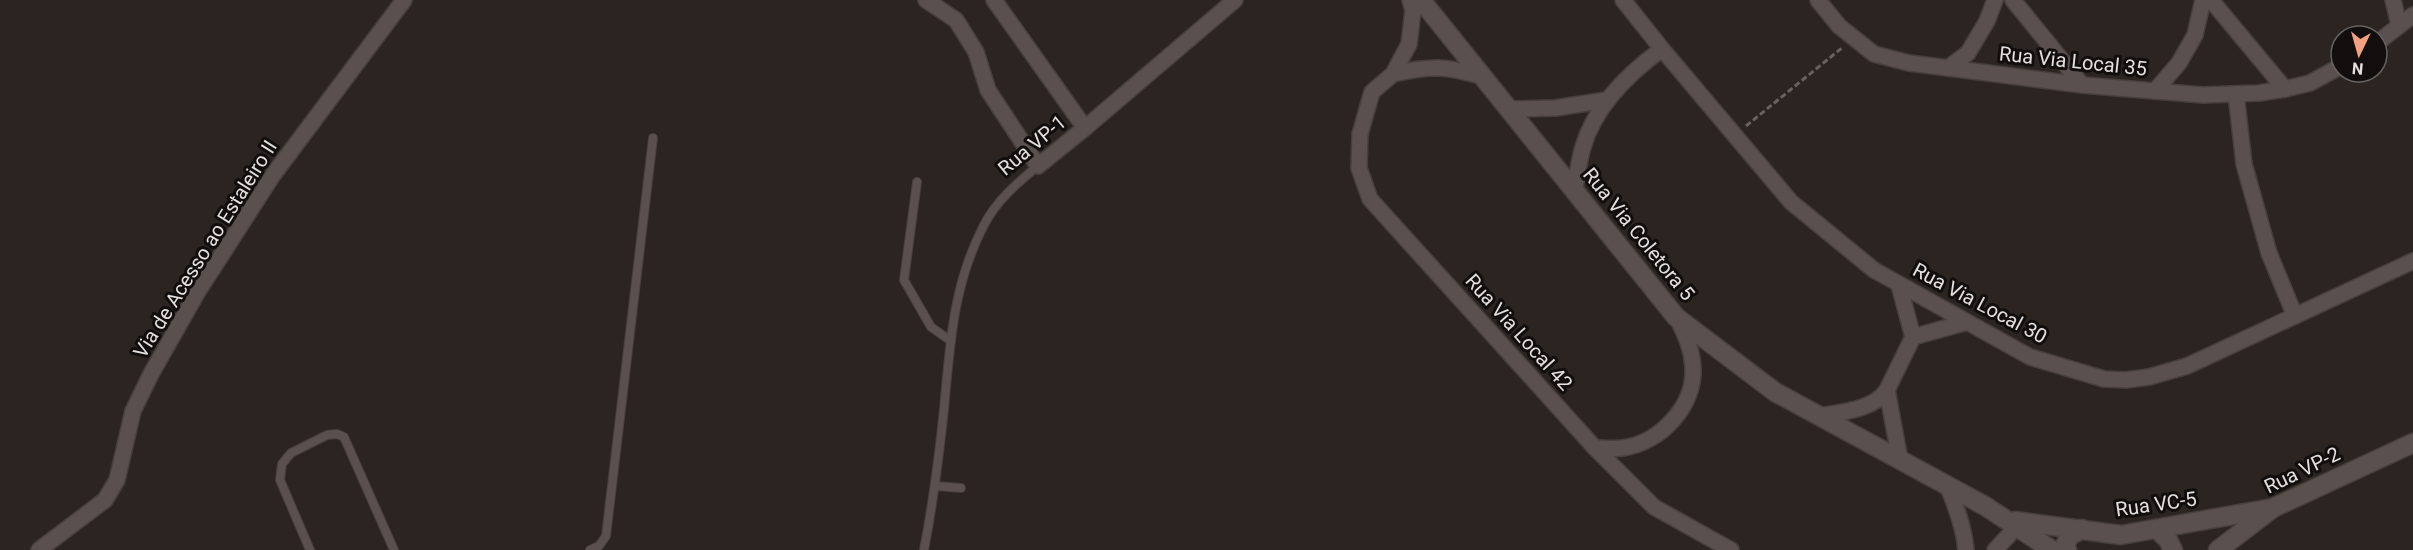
<svg xmlns="http://www.w3.org/2000/svg" width="2413" height="550" font-family="Roboto,sans-serif">
<style>
.lines{fill:none;stroke-linecap:round;stroke-linejoin:round}
.lane-casing{stroke:#463f3d;stroke-width:10}
.street-casing{stroke:#463f3d;stroke-width:18}
.secondary-casing{stroke:#463f3d;stroke-width:21}
.path{stroke:#68615f;stroke-width:3;stroke-dasharray:6 3;stroke-linecap:butt}
.lane{stroke:#5a514e;stroke-width:8}
.street{stroke:#5a514e;stroke-width:15}
.secondary{stroke:#5a514e;stroke-width:18}
.labels{text-anchor:middle;dominant-baseline:central;stroke-width:6;stroke-linejoin:round;paint-order:stroke}
.street-label{font-size:20px;fill:#e5dfdd;stroke:#110e0d}
</style>
<rect width="100%" height="100%" fill="#2b2421"/>
<g class="lines">
<defs>
<g id="lane">
<polyline points="917,182 904,280 931,327 951,341"/>
<polyline points="936,486 961,488"/>
<polyline points="310,550 280,480 282,464 291,453 327,435 337,434 344,437 394,550"/>
<polyline points="590,550 599,546 606,536 653,138"/>
<path d="M924,550C933,503 939,457 944,409C950,345 953,285 983,227C995,202 1017,183 1038,166"/>
</g>
<g id="street">
<polyline points="926,0 956,20 976,52 988,90 1038,166 1085,128 1235,0"/>
<polyline points="994,0 1085,128"/>
<polyline points="1410,0 1413,10 1409,44 1393,74 1372,92 1360,134 1359,168 1370,199 1595,448 1654,507 1731,550"/>
<polyline points="1623,0 1662,49 1791,202 1874,270 2030,357 2104,379 2126,380 2149,377 2187,366 2413,261"/>
<polyline points="1818,0 1839,26 1874,54 1909,63 2082,85 2203,95 2259,93 2285,89 2310,83 2341,66"/>
<polyline points="2013,0 2082,85"/>
<polyline points="2211,0 2285,89"/>
<polyline points="2393,0 2399,25"/>
<polyline points="2377,43 2413,15"/>
<polyline points="1948,68 1968,53 1987,21 1995,0"/>
<path d="M1393,74C1432,65 1447,66 1484,77"/>
<polyline points="2155,91 2179,63 2195,35 2203,0"/>
<polyline points="2236,94 2244,164 2269,253 2295,316"/>
<polyline points="1510,109 1555,108 1607,100"/>
<path d="M1575,188C1577,175 1579,160 1583,147C1595,106 1629,73 1662,49"/>
<polyline points="1899,285 1913,337"/>
<path d="M1819,416C1841,412 1874,410 1887,390"/>
<path d="M1595,448C1604,448 1614,449 1623,448C1660,443 1695,406 1693,368C1692,349 1686,336 1678,320"/>
<polyline points="1900,460 1887,390 1913,337 1967,322"/>
<path d="M1947,485C1956,506 1964,527 1966,550"/>
<polyline points="39,550 105,500 117,480 133,411 151,374 197,293 273,175 404,0"/>
<polyline points="1995,550 2021,522"/>
</g>
<g id="secondary">
<polyline points="1421,0 1676,317 1775,392 1985,506 2052,550"/>
<polyline points="2015,521 2121,535 2273,508"/>
<polyline points="2157,529 2168,540 2173,550"/>
<polyline points="2067,550 2065,546 2069,536 2082,529"/>
<polyline points="2218,550 2273,508 2413,443"/>
</g>
</defs>
<!-- lane casing -->
<use href="#lane" class="lane-casing"/>
<!-- street casing -->
<use href="#street" class="street-casing"/>
<!-- secondary casing -->
<use href="#secondary" class="secondary-casing"/>
<!-- path -->
<polyline class="path" points="1746,126 1843,47"/>
<!-- lane -->
<use href="#lane" class="lane"/>
<!-- street -->
<use href="#street" class="street"/>
<!-- secondary -->
<use href="#secondary" class="secondary"/>
</g>
<g class="labels">
<!-- street labels -->
<g class="street-label">
<text transform="translate(2073 61) rotate(6)">Rua Via Local 35</text>
<text transform="translate(1032 145) rotate(-40)">Rua VP-1</text>
<text transform="translate(1639 234) rotate(51)">Rua Via Coletora 5</text>
<text transform="translate(205 249) rotate(-58)">Via de Acesso ao Estaleiro II</text>
<text transform="translate(1980 303) rotate(28)">Rua Via Local 30</text>
<text transform="translate(1519 332) rotate(48)">Rua Via Local 42</text>
<text transform="translate(2302 470) rotate(-26)">Rua VP-2</text>
<text transform="translate(2156 504) rotate(-8)">Rua VC-5</text>
</g>
</g>
<!-- north arrow -->
<g transform="translate(2359 54) rotate(185)"><circle r="28" fill="#110e0d" stroke="#666260" stroke-width="1.5"/>
<path d="M0-4.5L10 22L0 15L-10 22Z" fill="#f39f82"/>
<text y="-9" font-size="16" font-weight="bold" text-anchor="middle" fill="#e5dfdd">N</text>
</g>
</svg>
